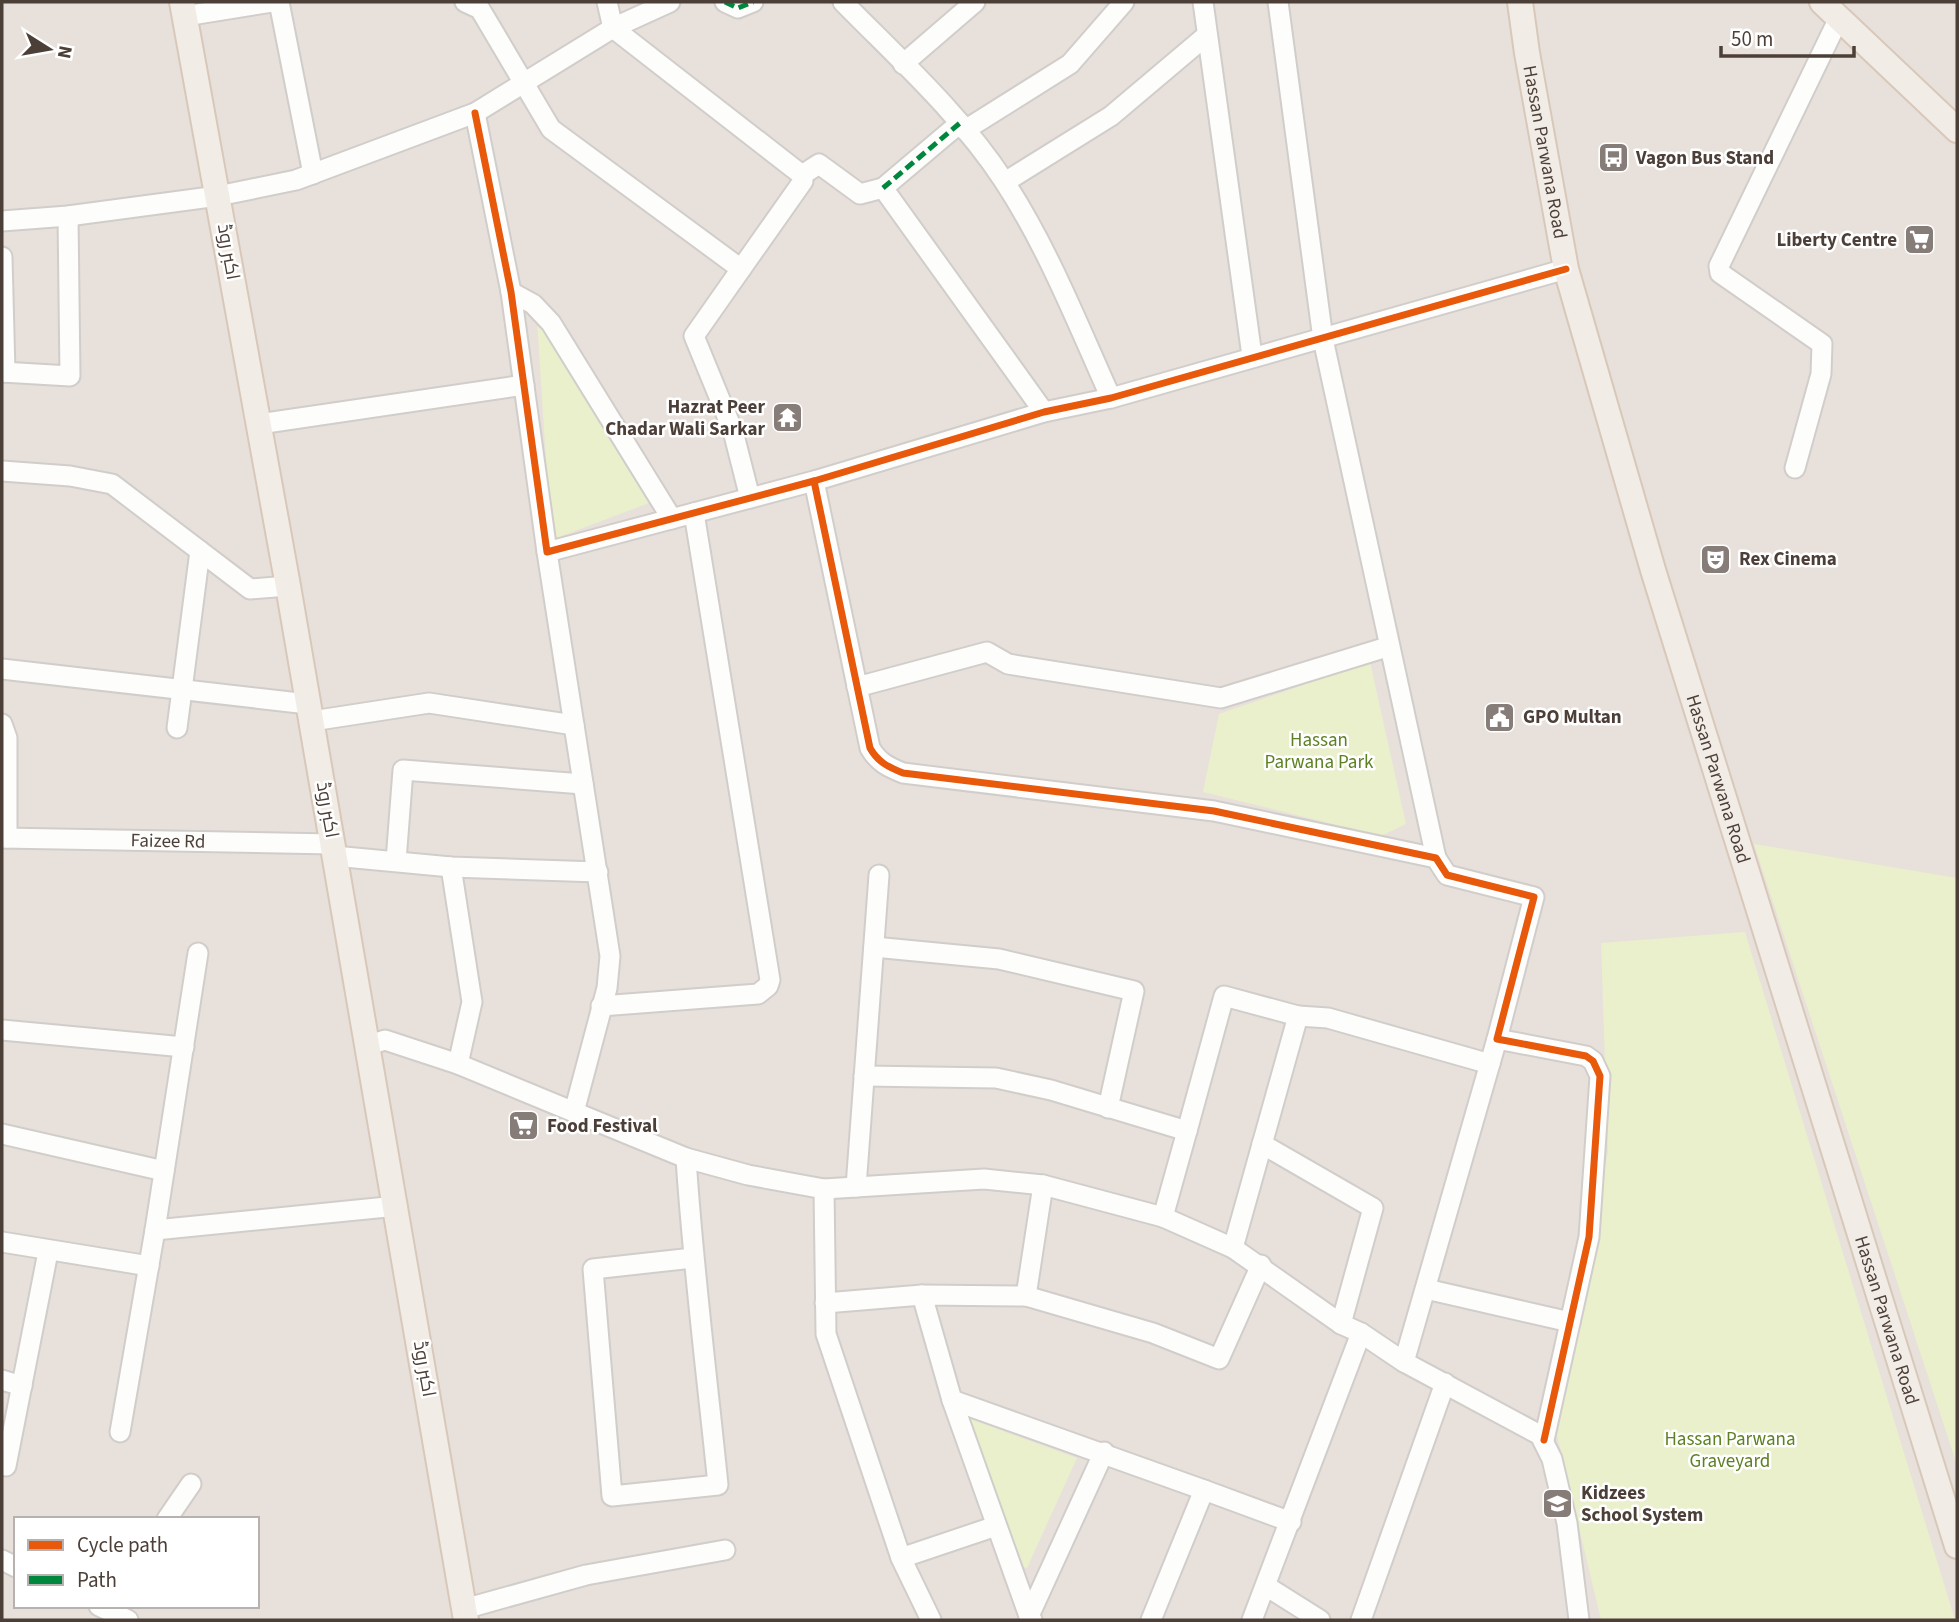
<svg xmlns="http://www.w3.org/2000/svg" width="1959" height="1622" font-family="'Source Sans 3',Cairo,sans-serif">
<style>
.residential{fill:#e8e1db;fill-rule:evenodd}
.green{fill:#eaefcc}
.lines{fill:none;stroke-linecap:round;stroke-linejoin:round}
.minor-casing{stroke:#d1cdca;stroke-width:23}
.major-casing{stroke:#d8c8ba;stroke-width:28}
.minor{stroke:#fdfdfc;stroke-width:19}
.major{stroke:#f2ece6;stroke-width:24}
.quiet{stroke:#00873e;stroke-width:5;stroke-dasharray:10 5;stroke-linecap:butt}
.cycleway-casing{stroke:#fff;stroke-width:11}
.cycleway{stroke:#e8590c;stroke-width:7}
.labels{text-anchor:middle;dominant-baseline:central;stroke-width:5;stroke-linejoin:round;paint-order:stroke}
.street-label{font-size:19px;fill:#4c3f38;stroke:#fff}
.poi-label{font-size:19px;font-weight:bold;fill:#4c3f38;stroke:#fff;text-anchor:start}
.park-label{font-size:19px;fill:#5d8022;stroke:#fff}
</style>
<rect width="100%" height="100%" fill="#f4f1ee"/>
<!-- residential -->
<path class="residential" d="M2,2H1957V1620H2ZM16,1519H257V1606H16Z"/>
<!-- green -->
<g class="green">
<polygon points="537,319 649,503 551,540"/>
<polygon points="1370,662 1406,824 1381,836 1203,792 1219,714"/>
<polygon points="1754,844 1957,878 1957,1465"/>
<polygon points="1745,932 1955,1620 1601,1620 1556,1431 1608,1152 1601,943"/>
<polygon points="970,1419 1077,1458 1027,1568 1013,1564"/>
</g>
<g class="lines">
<defs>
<g id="minor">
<polyline points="279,2 313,174"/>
<polyline points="465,2 480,9 551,129 741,269 694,336 733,431 750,498"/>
<polyline points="607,2 613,28 802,175 803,181 741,269"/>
<polyline points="725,2 738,8 753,2"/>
<path d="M843,2C899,59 960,114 1004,181C1048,248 1078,325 1111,398"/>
<polyline points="1203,2 1252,356"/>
<polyline points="1278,2 1323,339 1436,858"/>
<polyline points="185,16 272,2"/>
<polyline points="903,64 975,2"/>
<polyline points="475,113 511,292 547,552 814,481 1044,412 1111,398 1566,269"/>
<polyline points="965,130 1070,64 1124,2"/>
<polyline points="802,175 819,164 860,194 883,188 1044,412"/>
<polyline points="1005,182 1111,116 1207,35"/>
<polyline points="883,188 960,123"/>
<polyline points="2,221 68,216 218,196 296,180 475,113 613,28 670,2"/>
<polyline points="2,257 5,372"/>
<polyline points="511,292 533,304 551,323 672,519"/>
<polyline points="2,372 70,376 68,216"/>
<polyline points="259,424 524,385"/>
<polyline points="1795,468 1821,374 1822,344 1720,273 1719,266 1839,18"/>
<polyline points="2,471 70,476 112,484 250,589 288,586"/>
<path d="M814,481L870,748C878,762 888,767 903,773L1214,811L1436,858L1447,875L1534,897L1497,1039L1586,1056L1593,1061L1600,1076L1589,1237L1544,1440"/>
<polyline points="2,669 308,704"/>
<polyline points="857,687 987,652 1008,664 1221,698 1387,647"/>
<polyline points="312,721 429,703 574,725"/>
<polyline points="2,724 7,738 7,838"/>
<polyline points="177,728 200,551"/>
<path id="s1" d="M2,838L333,844"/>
<polyline points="334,856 451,867 598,872"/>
<polyline points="396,861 403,770 583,784"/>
<polyline points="451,867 472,1002 458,1064"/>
<polyline points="874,947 999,959 1134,991 1108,1108"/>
<polyline points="601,1006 758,994 768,986 770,980 694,513"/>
<polyline points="1298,1016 1328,1018 1490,1064"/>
<polyline points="2,1030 184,1047"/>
<polyline points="369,1045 385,1040 458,1064 574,1112 607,988 610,956 547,552"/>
<polyline points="864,1076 996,1078 1051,1090 1187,1131 1163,1217"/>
<polyline points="574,1112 686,1158 748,1175 824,1189 984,1179 1043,1185 1163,1217 1233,1248 1341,1324 1361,1333 1404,1362 1540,1435 1552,1459 1567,1523 1579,1620"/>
<polyline points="1187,1131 1224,996 1298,1016 1233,1248"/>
<polyline points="2,1134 164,1171"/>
<polyline points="1262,1144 1373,1208 1341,1324"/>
<path d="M686,1158C693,1268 707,1376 718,1485L612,1496L593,1269L693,1258"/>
<polyline points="856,1187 879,875"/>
<polyline points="824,1189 826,1334 901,1558 931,1620"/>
<polyline points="155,1230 198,953"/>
<polyline points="2,1242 149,1266"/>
<polyline points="1426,1289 1570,1322"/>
<polyline points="1026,1296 1043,1185"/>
<polyline points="825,1303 922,1295"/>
<polyline points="1404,1362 1497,1039"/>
<polyline points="2,1380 22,1386"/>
<polyline points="952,1400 1029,1616"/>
<polyline points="120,1432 155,1230 397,1206"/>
<polyline points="6,1466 48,1252"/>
<polyline points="1204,1490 1291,1522"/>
<polyline points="167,1519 191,1484"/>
<polyline points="901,1558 996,1526"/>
<polyline points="2,1560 16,1567"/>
<polyline points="1266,1586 1320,1620"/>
<polyline points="99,1606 128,1620"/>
<polyline points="464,1609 586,1575 725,1550"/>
<polyline points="1032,1620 1029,1616 1104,1452"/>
<polyline points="1151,1620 1204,1490 952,1400 922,1295 1026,1296 1153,1333 1219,1359 1261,1265"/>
<polyline points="1252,1620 1361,1333"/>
<polyline points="1361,1620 1445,1383"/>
</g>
<g id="major">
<polyline points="182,2 288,586 466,1620"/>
<path id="s2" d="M1520,2L1527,53L1566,269L1653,570L1957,1546"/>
<polyline points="1822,2 1957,130"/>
</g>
</defs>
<!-- minor casing -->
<use href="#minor" class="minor-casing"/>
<!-- major casing -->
<use href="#major" class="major-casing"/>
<!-- minor -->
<use href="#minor" class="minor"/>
<!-- major -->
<use href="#major" class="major"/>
<!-- quiet -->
<g class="quiet">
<polyline points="725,2 738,8 753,2"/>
<polyline points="883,188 960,123"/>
</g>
<defs>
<g id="cycleway">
<polyline points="475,113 511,292 547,552 814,481 1044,412 1111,398 1566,269"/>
<path d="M814,481L870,748C878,762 888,767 903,773L1214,811L1436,858L1447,875L1534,897L1497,1039L1586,1056L1593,1061L1600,1076L1589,1237L1544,1440"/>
</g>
</defs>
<!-- cycleway casing -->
<use href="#cycleway" class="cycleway-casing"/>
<!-- cycleway -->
<use href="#cycleway" class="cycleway"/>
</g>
<!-- icons -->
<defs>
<symbol id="bus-square" viewBox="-11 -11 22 22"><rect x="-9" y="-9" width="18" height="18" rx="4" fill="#877d78" stroke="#fff"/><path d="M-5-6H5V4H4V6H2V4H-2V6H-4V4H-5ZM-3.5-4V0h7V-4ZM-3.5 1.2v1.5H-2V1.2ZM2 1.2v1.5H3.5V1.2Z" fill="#fff"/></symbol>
<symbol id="supermarket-square" viewBox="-11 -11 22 22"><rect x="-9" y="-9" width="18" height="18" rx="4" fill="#877d78" stroke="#fff"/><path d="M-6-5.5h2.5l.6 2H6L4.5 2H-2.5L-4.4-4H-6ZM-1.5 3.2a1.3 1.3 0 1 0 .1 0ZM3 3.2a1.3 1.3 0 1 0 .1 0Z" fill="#fff"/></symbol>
<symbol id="temple-square" viewBox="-11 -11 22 22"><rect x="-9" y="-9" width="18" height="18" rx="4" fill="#877d78" stroke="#fff"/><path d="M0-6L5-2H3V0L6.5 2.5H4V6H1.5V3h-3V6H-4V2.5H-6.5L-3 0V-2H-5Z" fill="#fff"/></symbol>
<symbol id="theatre-square" viewBox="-11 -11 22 22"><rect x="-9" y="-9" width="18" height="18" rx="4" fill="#877d78" stroke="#fff"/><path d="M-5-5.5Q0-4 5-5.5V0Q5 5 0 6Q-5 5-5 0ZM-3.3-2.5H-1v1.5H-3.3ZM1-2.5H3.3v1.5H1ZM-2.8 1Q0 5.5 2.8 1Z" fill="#fff"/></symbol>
<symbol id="civic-square" viewBox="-11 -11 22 22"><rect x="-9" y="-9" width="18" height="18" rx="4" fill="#877d78" stroke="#fff"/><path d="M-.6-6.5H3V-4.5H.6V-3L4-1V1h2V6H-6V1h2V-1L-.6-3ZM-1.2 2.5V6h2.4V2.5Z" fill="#fff"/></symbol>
<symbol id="school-square" viewBox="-11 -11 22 22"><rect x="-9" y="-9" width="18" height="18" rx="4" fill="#877d78" stroke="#fff"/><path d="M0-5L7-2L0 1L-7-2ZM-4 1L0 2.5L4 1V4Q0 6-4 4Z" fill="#fff"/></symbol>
</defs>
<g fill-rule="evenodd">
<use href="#bus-square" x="1596" y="140" width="35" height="35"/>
<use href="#supermarket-square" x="1902" y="222" width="35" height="35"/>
<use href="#temple-square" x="770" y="400" width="35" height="35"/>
<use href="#theatre-square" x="1698" y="542" width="35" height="35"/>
<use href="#civic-square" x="1482" y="700" width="35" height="35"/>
<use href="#supermarket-square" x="506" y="1108" width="35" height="35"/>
<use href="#school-square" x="1540" y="1486" width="35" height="35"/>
</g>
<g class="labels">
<!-- street labels -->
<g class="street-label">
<text stroke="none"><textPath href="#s2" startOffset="152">Hassan Parwana Road</textPath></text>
<text transform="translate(228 252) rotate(80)">اکبر روڈ</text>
<text stroke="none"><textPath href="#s2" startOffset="803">Hassan Parwana Road</textPath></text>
<text transform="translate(327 810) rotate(80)">اکبر روڈ</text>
<text stroke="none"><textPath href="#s1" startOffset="166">Faizee Rd</textPath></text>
<text stroke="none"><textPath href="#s2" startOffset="1370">Hassan Parwana Road</textPath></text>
<text transform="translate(424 1369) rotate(80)">اکبر روڈ</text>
</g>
<!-- poi labels -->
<g class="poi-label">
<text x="1636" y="158">Vagon Bus Stand</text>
<text x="1897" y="240" text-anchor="end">Liberty Centre</text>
<text x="765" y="407" text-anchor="end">Hazrat Peer<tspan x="765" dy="22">Chadar Wali Sarkar</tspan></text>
<text x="1739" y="559">Rex Cinema</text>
<text x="1523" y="717">GPO Multan</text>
<text x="547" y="1126">Food Festival</text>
<text x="1581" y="1493">Kidzees<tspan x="1581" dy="22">School System</tspan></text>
</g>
<!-- park labels -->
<g class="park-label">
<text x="1319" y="740">Hassan<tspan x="1319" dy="22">Parwana Park</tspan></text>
<text x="1730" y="1439">Hassan Parwana<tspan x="1730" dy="22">Graveyard</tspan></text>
</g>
</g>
<!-- border -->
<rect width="1959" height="1622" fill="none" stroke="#4c3f38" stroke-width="7"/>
<!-- legend -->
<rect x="14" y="1517" width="245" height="91" fill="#ffffff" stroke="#b7b2af" stroke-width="2"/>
<rect x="28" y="1540" width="35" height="10" fill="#e8590c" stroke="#b7b2af" stroke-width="2"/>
<text x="77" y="1552" font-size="21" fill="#4c3f38">Cycle path</text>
<rect x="28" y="1575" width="35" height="10" fill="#00873e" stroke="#b7b2af" stroke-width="2"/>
<text x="77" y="1587" font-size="21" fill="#4c3f38">Path</text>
<!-- north arrow -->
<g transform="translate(49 49) rotate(101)" stroke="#ffffff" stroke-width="5" paint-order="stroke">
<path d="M0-5L12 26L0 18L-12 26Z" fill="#4c3f38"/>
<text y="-10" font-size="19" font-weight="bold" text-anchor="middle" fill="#4c3f38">N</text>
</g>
<!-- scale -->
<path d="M1721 46v10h133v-10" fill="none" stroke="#4c3f38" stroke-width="3.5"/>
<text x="1731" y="46" font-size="21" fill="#4c3f38" stroke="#ffffff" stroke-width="5" paint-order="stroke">50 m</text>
</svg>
